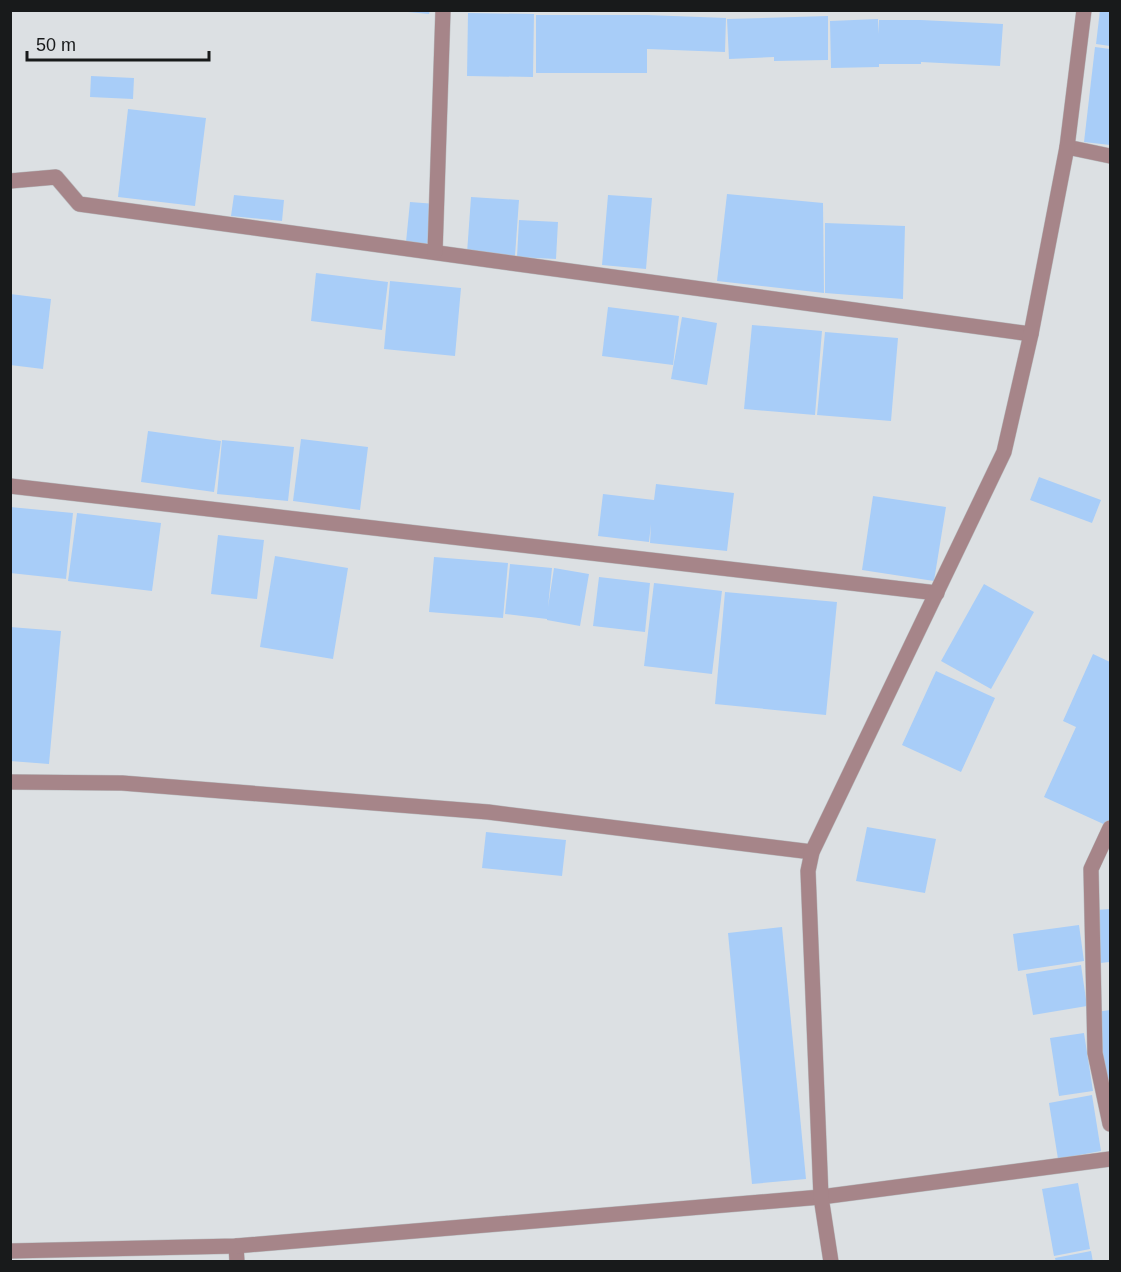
<svg xmlns="http://www.w3.org/2000/svg" width="1121" height="1272" font-family="Arial,sans-serif">
<style>
.building{fill:#a8cdf8}
.lines{fill:none;stroke-linecap:round;stroke-linejoin:round}
.minor-casing{stroke:#b9bcbf;stroke-width:16}
.minor{stroke:#a68589;stroke-width:15}
</style>
<rect width="100%" height="100%" fill="#dce0e3"/>
<!-- building -->
<g class="building">
<polygon points="408,10 430,10 429,14 408,12"/>
<polygon points="1100,10 1110,10 1110,46 1096,44"/>
<polygon points="468,13 534,14 533,77 467,76"/>
<polygon points="536,15 647,15 726,18 725,52 647,49 647,73 536,73"/>
<polygon points="828,16 828,60 774,61 774,57 729,59 727,19"/>
<polygon points="878,19 878,34 879,20 921,20 1003,24 1000,66 921,62 921,55 921,64 879,64 879,67 831,68 830,21"/>
<polygon points="1095,47 1110,49 1110,145 1084,142"/>
<polygon points="91,76 134,78 133,99 90,97"/>
<polygon points="128,109 206,118 195,206 118,197"/>
<polygon points="727,194 823,203 824,293 717,281"/>
<polygon points="234,195 284,200 282,221 231,216"/>
<polygon points="608,195 652,198 646,269 602,265"/>
<polygon points="471,197 519,200 515,256 467,253"/>
<polygon points="410,202 436,204 431,244 406,242"/>
<polygon points="519,220 558,222 556,259 517,257"/>
<polygon points="825,223 905,226 903,299 825,293"/>
<polygon points="316,273 388,282 382,330 311,321"/>
<polygon points="390,281 461,288 455,356 384,349"/>
<polygon points="10,294 51,299 43,369 10,365"/>
<polygon points="608,307 679,316 673,365 602,356"/>
<polygon points="682,317 717,323 707,385 671,379"/>
<polygon points="752,325 822,331 815,415 744,409"/>
<polygon points="825,332 898,338 891,421 817,415"/>
<polygon points="148,431 221,441 214,492 141,482"/>
<polygon points="301,439 368,447 360,510 293,501"/>
<polygon points="222,440 294,447 288,501 217,494"/>
<polygon points="1039,477 1101,500 1092,523 1030,500"/>
<polygon points="656,484 734,493 727,551 650,543 651,524 649,542 598,536 603,494 654,500"/>
<polygon points="873,496 946,507 934,581 862,570"/>
<polygon points="10,507 73,513 66,579 10,573"/>
<polygon points="77,513 161,523 152,591 68,581"/>
<polygon points="218,535 264,540 257,599 211,594"/>
<polygon points="275,556 348,568 333,659 260,647"/>
<polygon points="434,557 508,563 503,618 429,612"/>
<polygon points="510,564 552,568 548,607 554,568 589,574 580,626 547,620 547,619 505,614"/>
<polygon points="599,577 650,583 645,632 593,626"/>
<polygon points="654,583 722,591 712,674 644,666"/>
<polygon points="984,584 1034,612 991,689 941,661"/>
<polygon points="725,592 837,602 826,715 715,704"/>
<polygon points="10,627 61,631 49,764 10,761"/>
<polygon points="1093,654 1110,662 1110,827 1044,797 1076,727 1063,721"/>
<polygon points="936,671 995,698 961,772 902,745"/>
<polygon points="867,827 936,839 925,893 856,881"/>
<polygon points="486,832 566,840 562,876 482,868"/>
<polygon points="1110,909 1110,962 1100,963 1096,910"/>
<polygon points="1079,925 1084,961 1018,971 1013,934"/>
<polygon points="782,927 806,1179 752,1184 728,933"/>
<polygon points="1081,965 1087,1006 1033,1015 1026,974"/>
<polygon points="1110,1010 1110,1087 1108,1088 1096,1012"/>
<polygon points="1084,1033 1093,1091 1059,1096 1050,1038"/>
<polygon points="1092,1095 1101,1151 1058,1159 1049,1103"/>
<polygon points="1078,1183 1090,1249 1054,1256 1042,1189"/>
<polygon points="1091,1251 1093,1262 1056,1262 1055,1258"/>
</g>
<g class="lines">
<defs>
<g id="minor">
<polyline points="1067,147 1110,156"/>
<polyline points="10,181 56,177 79,204 1031,334"/>
<polyline points="435,252 443,10"/>
<polyline points="10,486 937,593"/>
<polyline points="10,782 122,783 488,812 812,852"/>
<polyline points="1110,828 1091,869 1095,1053 1110,1124"/>
<polyline points="236,1246 237,1262"/>
<polyline points="10,1251 236,1246 821,1197 1110,1159"/>
<polyline points="831,1262 821,1197 808,871 812,852 1004,452 1031,334 1067,147 1084,10"/>
</g>
</defs>
<!-- minor casing -->
<use href="#minor" class="minor-casing"/>
<!-- minor -->
<use href="#minor" class="minor"/>
</g>
<!-- border -->
<rect width="1121" height="1272" fill="none" stroke="#181a1b" stroke-width="24"/>
<!-- scale -->
<path d="M27 51v9h182v-9" fill="none" stroke="#181a1b" stroke-width="3"/>
<text x="36" y="51" font-size="18" fill="#181a1b" stroke="#dce0e3" stroke-width="4.5" paint-order="stroke">50 m</text>
</svg>
